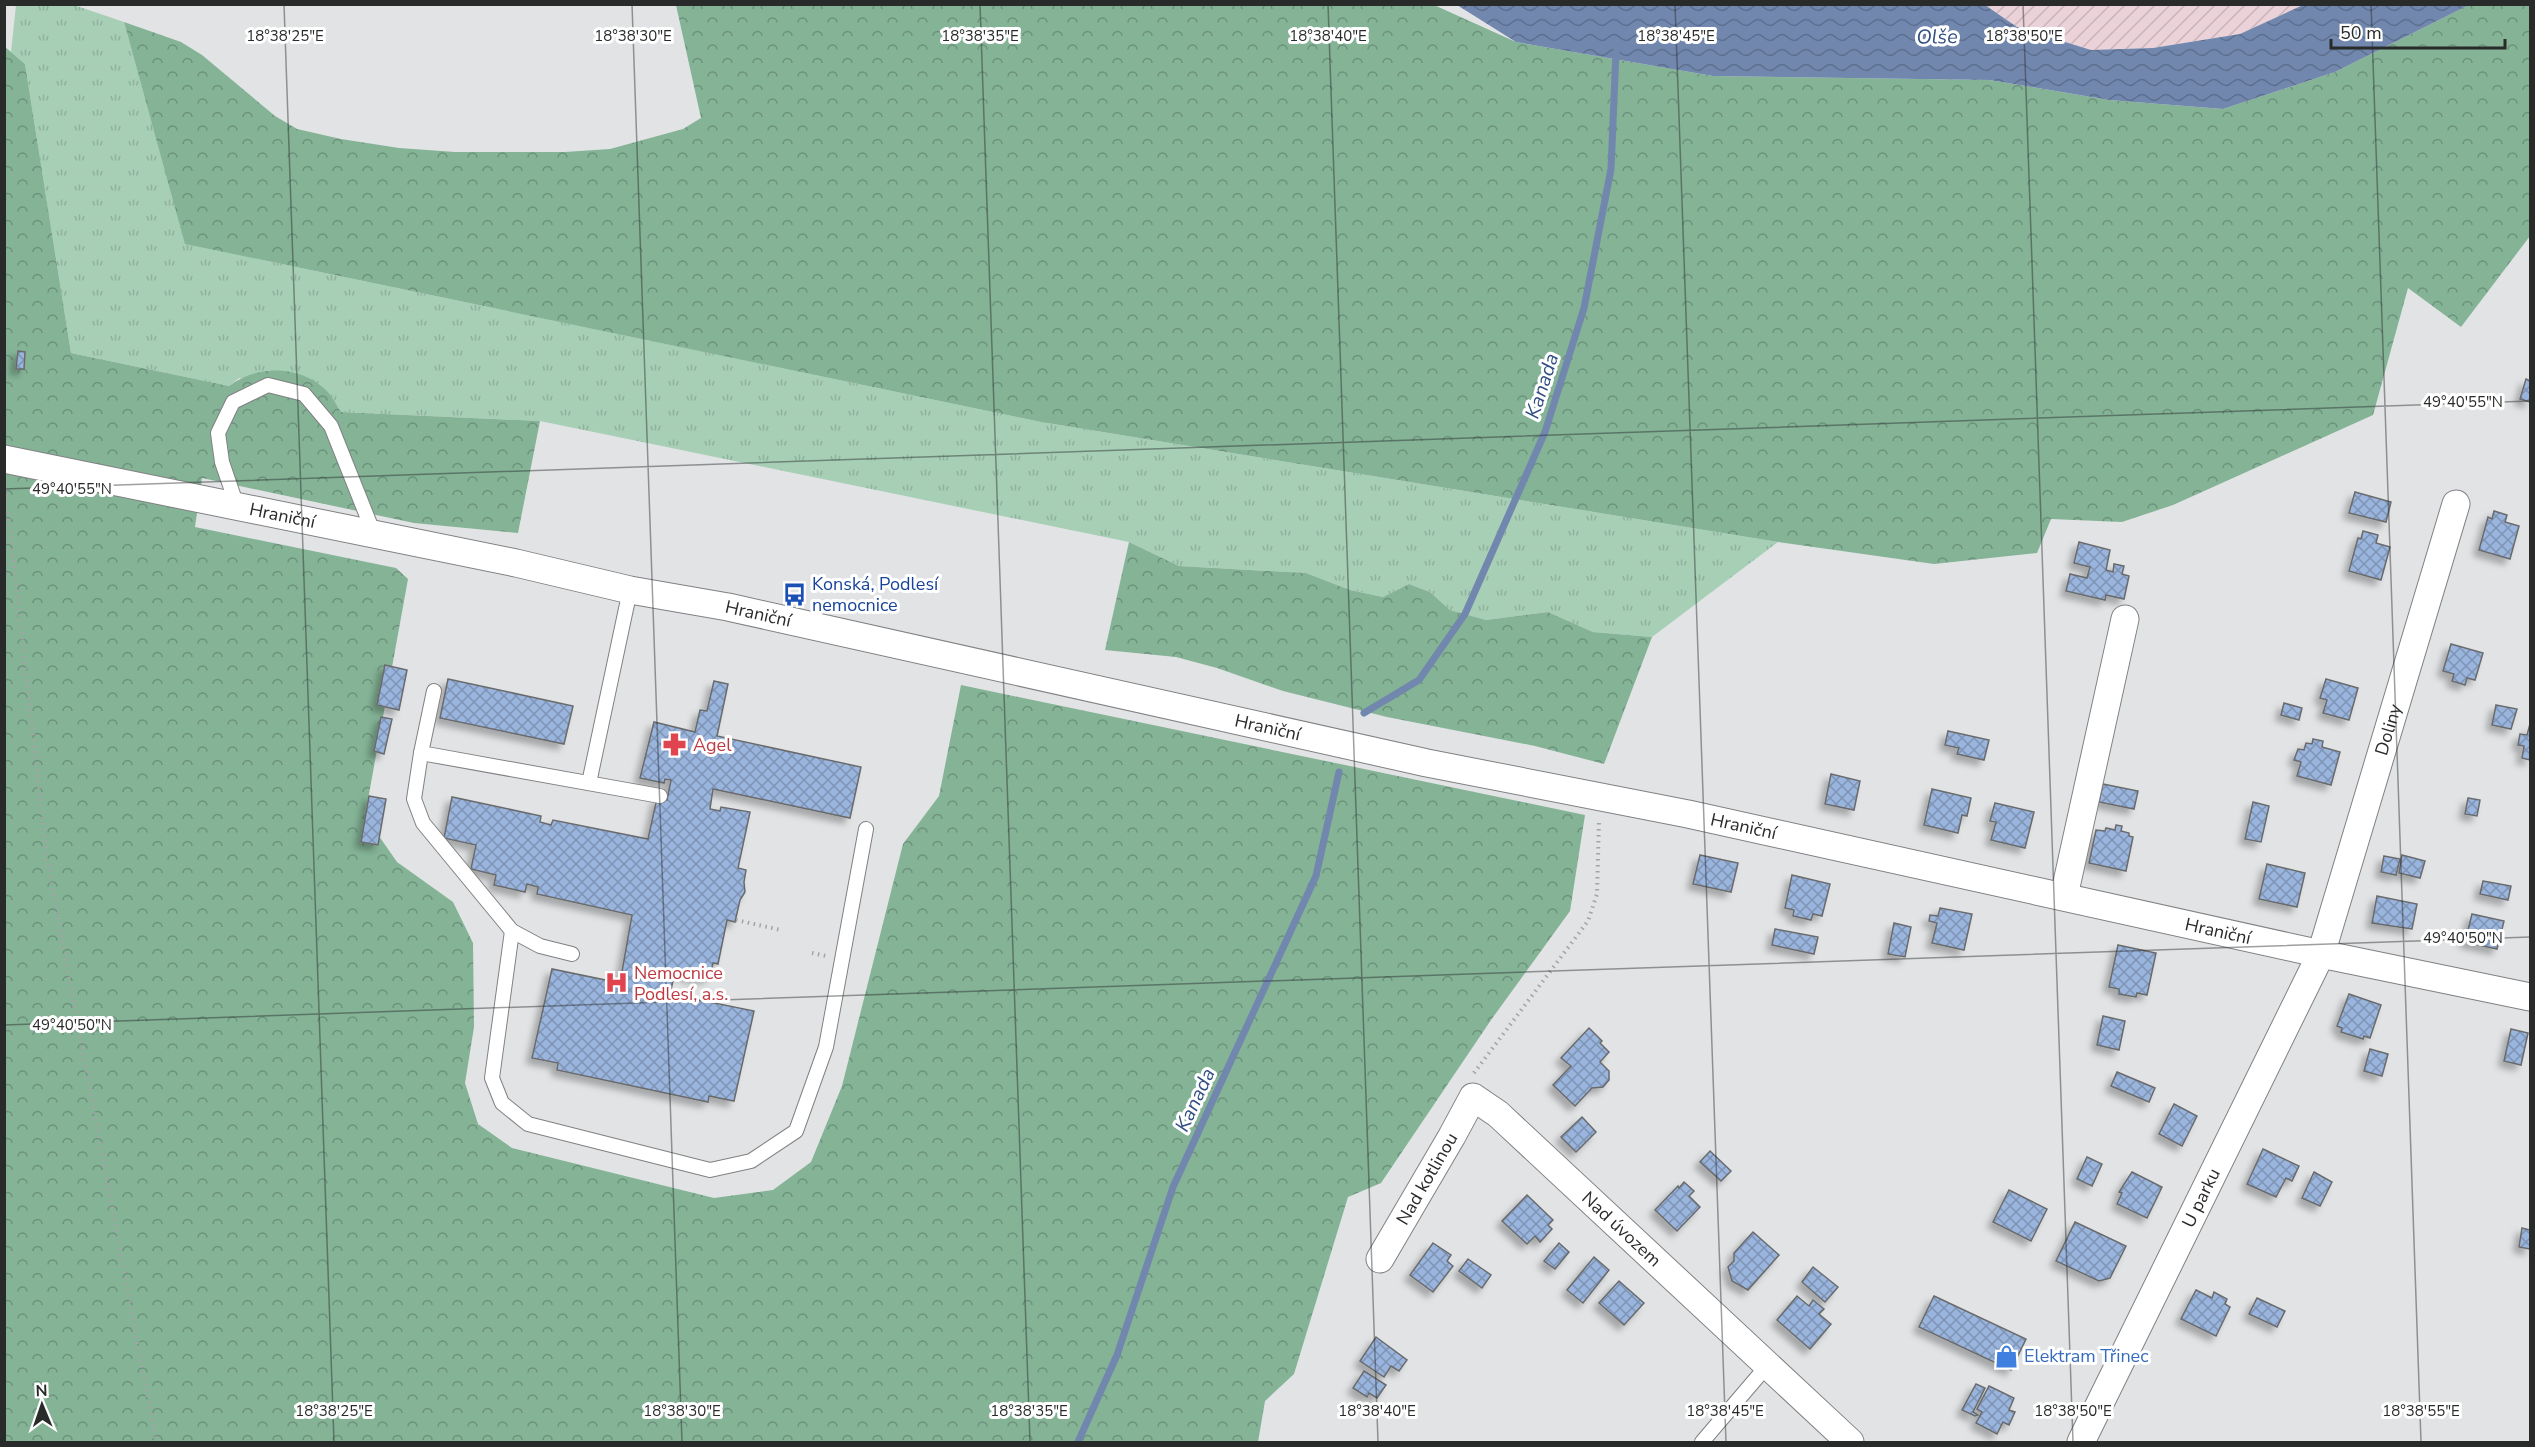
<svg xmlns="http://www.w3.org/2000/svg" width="2535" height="1447" font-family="'Nunito Sans',sans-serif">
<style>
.industrial{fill:url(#industrial-furrows)}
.grass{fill:url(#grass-tufts)}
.forest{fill:url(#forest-crowns)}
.water{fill:url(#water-waves)}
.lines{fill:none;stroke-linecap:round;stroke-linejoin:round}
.stream{stroke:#7187ae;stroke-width:7}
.building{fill:url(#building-cross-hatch);stroke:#6a6b6d;stroke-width:1.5;filter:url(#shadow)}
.lane-casing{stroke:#808183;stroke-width:16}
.street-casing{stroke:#808183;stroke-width:29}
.path{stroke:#a2a4a5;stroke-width:4;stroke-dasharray:1.5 4.5;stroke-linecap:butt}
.lane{stroke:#fff;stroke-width:14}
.street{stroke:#fff;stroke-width:27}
.ticks{fill:none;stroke:#292a2a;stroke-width:1.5;stroke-opacity:0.45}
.labels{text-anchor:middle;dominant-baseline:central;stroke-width:6;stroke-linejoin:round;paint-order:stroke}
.street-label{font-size:18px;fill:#292a2a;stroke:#fff}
.transit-label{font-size:18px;fill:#164399;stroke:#fff;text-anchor:start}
.health-label{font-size:18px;fill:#be3a42;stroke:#fff;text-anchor:start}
.shop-label{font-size:18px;fill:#366cbe;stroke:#fff;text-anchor:start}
.water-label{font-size:20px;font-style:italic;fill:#324f84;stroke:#fff}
.ticks-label{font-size:15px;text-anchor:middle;fill:#292a2a;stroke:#fff;stroke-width:6;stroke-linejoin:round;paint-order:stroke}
</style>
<defs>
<pattern id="industrial-furrows" width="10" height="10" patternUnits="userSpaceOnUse" patternTransform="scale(1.5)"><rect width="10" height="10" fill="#ebd1d8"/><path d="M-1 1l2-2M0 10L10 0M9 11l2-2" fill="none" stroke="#cab4ba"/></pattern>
<pattern id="grass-tufts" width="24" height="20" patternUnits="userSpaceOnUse" patternTransform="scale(1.5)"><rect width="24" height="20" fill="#a7cfb6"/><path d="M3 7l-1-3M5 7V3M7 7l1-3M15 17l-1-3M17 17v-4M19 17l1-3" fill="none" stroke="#90b29d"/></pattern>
<pattern id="forest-crowns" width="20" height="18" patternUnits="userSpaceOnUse" patternTransform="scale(1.5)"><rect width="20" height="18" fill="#84b396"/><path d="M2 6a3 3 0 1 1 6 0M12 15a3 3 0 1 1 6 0" fill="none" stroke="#6c927b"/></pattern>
<pattern id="water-waves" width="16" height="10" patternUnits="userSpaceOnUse" patternTransform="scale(1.5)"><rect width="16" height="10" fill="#7187ae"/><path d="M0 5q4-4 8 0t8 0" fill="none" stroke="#5d6f8e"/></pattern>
<pattern id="building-cross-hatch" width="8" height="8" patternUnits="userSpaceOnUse" patternTransform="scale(1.5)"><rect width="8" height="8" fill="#9ab5dd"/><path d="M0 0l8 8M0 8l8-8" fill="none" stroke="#7e93b3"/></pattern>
<filter id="shadow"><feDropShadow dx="-5.5" dy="5.5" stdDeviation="3" flood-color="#0004"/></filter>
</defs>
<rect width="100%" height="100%" fill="#e1e3e5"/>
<!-- industrial -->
<polygon class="industrial" points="1985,5 2303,5 2240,34 2153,48 2091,50 2017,27"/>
<!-- grass -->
<polygon class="grass" points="16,5 74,5 124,22 186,244 1041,422 1778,542 1652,637 1593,632 1548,612 1486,620 1450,610 1430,592 1409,584 1383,597 1350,590 1306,573 1179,566 1129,542 540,421 341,412 328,392 239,378 229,386 71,353 25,64 11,52"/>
<!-- forest -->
<g class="forest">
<polygon points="676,5 1434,5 1516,42 1713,76 1990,80 2109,100 2223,109 2335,72 2469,5 2530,5 2530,236 2461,327 2408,288 2373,415 2173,505 2122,522 2051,519 2037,553 1934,564 1778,542 1041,422 185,244 124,22 181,42 202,55 275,116 297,129 341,139 399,148 455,152 565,152 610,149 683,129 701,118"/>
<path d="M4,46L25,64L71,353L229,386C257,364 302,365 328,392C333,398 337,406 341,412L540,421L518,533L414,523L202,478L195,527L396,568L408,579L365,816L397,862L453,902L473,943L474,1027L465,1083L478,1124L512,1148L714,1198L773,1190L811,1162L842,1086L903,844L939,796L961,685L1585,815L1570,911L1491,1020L1381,1183L1348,1197L1294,1374L1265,1401L1258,1442H5Z"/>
<polygon points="1129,542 1179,566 1306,573 1350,590 1383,597 1409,584 1430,592 1450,610 1486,620 1548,612 1593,632 1652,637 1604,764 1535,746 1387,717 1283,691 1217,668 1176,657 1105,650"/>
</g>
<!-- water -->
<polygon class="water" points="1457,5 1985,5 2017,27 2091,50 2153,48 2240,34 2303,5 2469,5 2335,72 2223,109 2109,100 1990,80 1713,76 1516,42"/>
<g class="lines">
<!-- stream -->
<g class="stream">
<polyline points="1364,713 1419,680 1465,614 1545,432 1584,308 1611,169 1616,52"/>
<polyline points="1078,1442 1117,1355 1173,1187 1316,876 1339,772"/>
</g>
</g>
<!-- building -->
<g class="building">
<polygon points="18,351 25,352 24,369 16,369"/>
<polygon points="2526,379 2530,381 2530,402 2520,399"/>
<polygon points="2355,492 2391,502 2386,522 2349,513"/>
<polygon points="2494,511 2507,515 2505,522 2519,526 2510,559 2479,550 2488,517 2492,519"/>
<polygon points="2363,531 2378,535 2376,543 2390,547 2381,580 2349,571 2358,538 2361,539"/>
<polygon points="2079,542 2110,550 2106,570 2113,572 2114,564 2124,566 2122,574 2129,576 2124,599 2106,595 2105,600 2066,591 2070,574 2087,578 2090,567 2074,563"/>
<polygon points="2451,644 2483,653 2475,680 2467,678 2465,685 2452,681 2454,674 2443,671"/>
<polygon points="385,665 407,670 399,710 377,705"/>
<polygon points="448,679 573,706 564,744 440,718"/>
<polygon points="2326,679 2358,688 2349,720 2323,713 2327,700 2320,698"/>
<polygon points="714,681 728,684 717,736 861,767 850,818 713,789 710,809 720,811 721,807 750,812 738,868 746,870 744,882 745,892 740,900 735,922 727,920 718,964 713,963 710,977 697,978 675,972 670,994 754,1011 734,1101 709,1096 708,1102 557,1070 558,1063 532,1058 552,969 620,983 632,915 537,894 538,887 527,884 525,892 494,885 496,875 471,869 476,845 444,838 452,797 541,816 540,822 551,825 553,820 648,839 657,798 667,800 671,780 665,779 664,783 640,778 654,722 695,732 700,710 707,711"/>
<polygon points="2284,703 2302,708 2299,720 2281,715"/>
<polygon points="2496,705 2517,709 2511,729 2492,725"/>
<polygon points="381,717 392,719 384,754 374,751"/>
<polygon points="2530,724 2530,760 2522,758 2524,746 2518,745 2520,734 2527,735"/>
<polygon points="1948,731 1989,740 1984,760 1957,754 1959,748 1945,745"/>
<polygon points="2313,739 2323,741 2322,747 2340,752 2331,785 2297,776 2301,762 2294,760 2298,749 2304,750 2306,743 2312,744"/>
<polygon points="1831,774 1860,781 1854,810 1825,804"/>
<polygon points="2103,784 2138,791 2134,809 2099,802"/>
<polygon points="1932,789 1971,798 1967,816 1962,815 1958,833 1924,825"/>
<polygon points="369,796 386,799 378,845 361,842"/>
<polygon points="2468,798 2480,800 2477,816 2465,814"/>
<polygon points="2253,802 2269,806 2261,842 2245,839"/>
<polygon points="1995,803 2034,812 2025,848 1991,840 1996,822 1990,821"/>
<polygon points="2116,825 2122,826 2121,831 2129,833 2129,836 2133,837 2126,871 2089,863 2096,830 2105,831 2106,828 2115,830"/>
<polygon points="1700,855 1738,863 1731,892 1693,884"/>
<polygon points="2402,855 2425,861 2420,878 2399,873"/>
<polygon points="2384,856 2400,859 2396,875 2381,872"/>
<polygon points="2267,864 2305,873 2297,907 2259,899"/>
<polygon points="1792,875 1830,884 1822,916 1813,914 1811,920 1793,916 1794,910 1785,908"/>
<polygon points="2483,881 2511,886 2508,900 2480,894"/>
<polygon points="2377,896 2417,904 2412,929 2372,923"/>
<polygon points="1940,908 1972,914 1964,950 1932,943 1937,923 1929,921 1930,915 1938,916"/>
<polygon points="2472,914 2504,921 2497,949 2465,942"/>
<polygon points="1894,923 1911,927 1905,957 1888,954"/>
<polygon points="1775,929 1818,937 1814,954 1772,945"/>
<polygon points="2118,945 2156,953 2147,995 2137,993 2136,997 2119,994 2119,989 2109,987"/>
<polygon points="2349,994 2381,1005 2370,1038 2364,1036 2363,1039 2341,1032 2342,1028 2337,1026"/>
<polygon points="2103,1016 2125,1021 2119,1050 2097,1045"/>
<polygon points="1589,1028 1602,1041 1600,1043 1609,1052 1600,1062 1609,1071 1609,1080 1603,1087 1592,1088 1575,1106 1553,1085 1571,1066 1561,1058"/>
<polygon points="2511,1029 2528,1033 2521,1065 2504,1061"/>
<polygon points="2370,1049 2388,1054 2382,1076 2364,1071"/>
<polygon points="2117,1072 2155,1088 2149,1102 2111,1086"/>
<polygon points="2174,1104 2197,1116 2182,1146 2159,1134"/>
<polygon points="1582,1117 1596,1132 1576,1152 1561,1137"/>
<polygon points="2263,1149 2299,1166 2292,1181 2286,1178 2276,1197 2247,1184"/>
<polygon points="1710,1151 1731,1171 1721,1181 1700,1162"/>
<polygon points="2087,1157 2102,1164 2092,1186 2077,1179"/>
<polygon points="2132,1172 2162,1187 2147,1218 2117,1204 2122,1193 2119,1192"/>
<polygon points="2314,1172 2332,1182 2320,1206 2302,1198"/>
<polygon points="1684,1182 1694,1191 1689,1196 1700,1207 1677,1231 1655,1210 1678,1186 1679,1188"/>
<polygon points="2009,1190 2047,1209 2031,1241 1993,1222"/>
<polygon points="1527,1195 1553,1220 1548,1225 1552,1229 1540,1242 1535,1236 1527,1244 1502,1221"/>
<polygon points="2075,1222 2126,1246 2110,1278 2099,1281 2056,1261"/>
<polygon points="2522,1228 2530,1230 2530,1249 2519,1247"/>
<polygon points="1753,1232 1779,1255 1748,1290 1732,1281 1728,1267 1734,1261 1734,1253"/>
<polygon points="1433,1243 1451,1255 1447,1261 1453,1266 1433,1292 1410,1275"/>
<polygon points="1559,1243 1569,1252 1555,1269 1544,1261"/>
<polygon points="1594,1257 1609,1270 1583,1303 1567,1290"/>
<polygon points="1468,1259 1491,1275 1482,1288 1459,1271"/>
<polygon points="1813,1267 1838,1287 1825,1302 1802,1282"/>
<polygon points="1619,1281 1644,1303 1624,1325 1599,1303"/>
<polygon points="2196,1290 2212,1298 2214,1292 2227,1299 2225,1304 2230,1307 2216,1336 2181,1319"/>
<polygon points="1797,1296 1809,1306 1813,1300 1824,1309 1819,1314 1831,1324 1810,1349 1777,1320"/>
<polygon points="1934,1296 2026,1339 2011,1370 1919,1327"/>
<polygon points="2257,1298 2285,1311 2277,1327 2249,1314"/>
<polygon points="1376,1337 1407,1360 1399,1371 1391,1366 1384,1377 1360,1361"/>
<polygon points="1364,1371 1386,1385 1377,1398 1369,1393 1367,1397 1353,1388"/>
<polygon points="1976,1384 1985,1388 1973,1412 1978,1415 1975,1416 1962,1410"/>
<polygon points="1989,1386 2014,1398 2009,1410 2015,1412 2009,1425 2003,1422 1997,1434 1976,1423 1982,1412 1977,1409"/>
</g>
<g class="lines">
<defs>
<g id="lane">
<polyline points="237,506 222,462 218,433 233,402 268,385 304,394 331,426 374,534"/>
<polyline points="434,691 421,753 660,796"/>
<polyline points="421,753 414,799 423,823 512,931 540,946 572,954"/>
<polyline points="589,783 630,590"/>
<polyline points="512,931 492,1078 502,1103 528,1124 710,1170 751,1161 796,1131 826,1047 866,829"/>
<polyline points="1702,1442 1766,1367"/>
</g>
<g id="street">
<path id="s1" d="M4,459L516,563L630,590L728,607L1427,763L1688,814L2321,954L2530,997"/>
<polyline points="2064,896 2125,619"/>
<path id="s2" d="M1380,1259L1452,1136L1473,1097L1498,1114L1850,1442"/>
<path id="s3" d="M2081,1442L2321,954L2456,504"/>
</g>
</defs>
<!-- lane casing -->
<use href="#lane" class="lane-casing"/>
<!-- street casing -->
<use href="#street" class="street-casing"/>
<!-- path -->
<g class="path">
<polyline points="5,483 47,859 156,1442"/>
<polyline points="736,920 781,930"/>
<polyline points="812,953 826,956"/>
<polyline points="1474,1073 1588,921 1597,894 1599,820"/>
</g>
<!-- lane -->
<use href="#lane" class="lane"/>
<!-- street -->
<use href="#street" class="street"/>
</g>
<!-- ticks -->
<path class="ticks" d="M284,4L334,1442M632,4L682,1442M980,4L1030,1442M1328,4L1378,1442M1675,4L1726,1442M2023,4L2073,1442M2371,4L2421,1442M4,489L2530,401M4,1025L2530,937"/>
<!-- icons -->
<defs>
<symbol id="bus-bare" viewBox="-9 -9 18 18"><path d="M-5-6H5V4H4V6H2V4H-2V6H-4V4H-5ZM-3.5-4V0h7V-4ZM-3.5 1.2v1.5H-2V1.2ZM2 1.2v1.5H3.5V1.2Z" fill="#1a4fb4" stroke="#fff" stroke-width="2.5" paint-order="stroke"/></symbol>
<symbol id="pharmacy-bare" viewBox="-9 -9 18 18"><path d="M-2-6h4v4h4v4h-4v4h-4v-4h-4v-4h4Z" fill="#e0444e" stroke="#fff" stroke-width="2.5" paint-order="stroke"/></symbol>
<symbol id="hospital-bare" viewBox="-9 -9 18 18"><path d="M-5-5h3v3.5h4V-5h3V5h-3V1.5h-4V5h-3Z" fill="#e0444e" stroke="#fff" stroke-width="2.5" paint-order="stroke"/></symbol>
<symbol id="shop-bare" viewBox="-9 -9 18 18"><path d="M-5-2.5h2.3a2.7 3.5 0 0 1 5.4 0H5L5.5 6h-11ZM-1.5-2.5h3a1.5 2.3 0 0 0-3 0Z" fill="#3f7fe0" stroke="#fff" stroke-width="2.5" paint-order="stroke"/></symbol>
</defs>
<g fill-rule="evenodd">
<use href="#bus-bare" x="778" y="578" width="33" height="33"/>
<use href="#pharmacy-bare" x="658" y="728" width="33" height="33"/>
<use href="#hospital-bare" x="600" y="966" width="33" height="33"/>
<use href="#shop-bare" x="1990" y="1340" width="33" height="33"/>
</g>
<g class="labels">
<!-- street labels -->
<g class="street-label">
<text stroke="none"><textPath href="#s1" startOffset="284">Hraniční</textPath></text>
<text stroke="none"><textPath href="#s1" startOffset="770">Hraniční</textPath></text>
<text stroke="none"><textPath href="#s1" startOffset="1292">Hraniční</textPath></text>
<text stroke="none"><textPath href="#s3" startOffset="778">Doliny</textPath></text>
<text stroke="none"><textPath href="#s1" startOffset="1778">Hraniční</textPath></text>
<text stroke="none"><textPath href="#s1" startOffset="2264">Hraniční</textPath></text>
<text stroke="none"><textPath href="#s2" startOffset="93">Nad kotlinou</textPath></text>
<text stroke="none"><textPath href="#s3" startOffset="272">U parku</textPath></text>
<text stroke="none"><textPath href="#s2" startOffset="386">Nad úvozem</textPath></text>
</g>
<!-- transit labels -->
<g class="transit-label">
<text x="812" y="584">Konská, Podlesí<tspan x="812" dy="21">nemocnice</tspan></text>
</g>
<!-- health labels -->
<g class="health-label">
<text x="693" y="745">Agel</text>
<text x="634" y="973">Nemocnice<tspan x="634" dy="21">Podlesí, a.s.</tspan></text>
</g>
<!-- shop labels -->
<g class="shop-label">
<text x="2024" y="1356">Elektram Třinec</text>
</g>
<!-- water labels -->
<g class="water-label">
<text transform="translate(1937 37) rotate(-1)">Olše</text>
<text transform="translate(1542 386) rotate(-72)">Kanada</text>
<text transform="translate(1195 1100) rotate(-65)">Kanada</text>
</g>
</g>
<g class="ticks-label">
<text x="285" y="41">18°38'25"E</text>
<text x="633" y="41">18°38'30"E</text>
<text x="980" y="41">18°38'35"E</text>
<text x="1328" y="41">18°38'40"E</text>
<text x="1676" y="41">18°38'45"E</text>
<text x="2024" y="41">18°38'50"E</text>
<text x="2463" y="407">49°40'55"N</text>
<text x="72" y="494">49°40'55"N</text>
<text x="2463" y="943">49°40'50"N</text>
<text x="72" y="1030">49°40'50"N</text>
<text x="334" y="1416">18°38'25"E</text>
<text x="682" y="1416">18°38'30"E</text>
<text x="1029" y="1416">18°38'35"E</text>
<text x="1377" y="1416">18°38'40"E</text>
<text x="1725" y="1416">18°38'45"E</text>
<text x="2073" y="1416">18°38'50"E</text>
<text x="2421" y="1416">18°38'55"E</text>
</g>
<!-- border -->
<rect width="2535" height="1447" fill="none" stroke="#292a2a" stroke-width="12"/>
<!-- north arrow -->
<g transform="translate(42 1405) rotate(358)" stroke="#ffffff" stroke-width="4.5" paint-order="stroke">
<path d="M0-4.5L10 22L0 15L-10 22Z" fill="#292a2a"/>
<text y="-9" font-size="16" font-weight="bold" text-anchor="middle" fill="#292a2a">N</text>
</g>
<!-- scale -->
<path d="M2331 39v9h174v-9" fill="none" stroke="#292a2a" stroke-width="3"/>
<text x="2340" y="39" font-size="18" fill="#292a2a" stroke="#ffffff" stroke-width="4.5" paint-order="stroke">50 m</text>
</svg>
